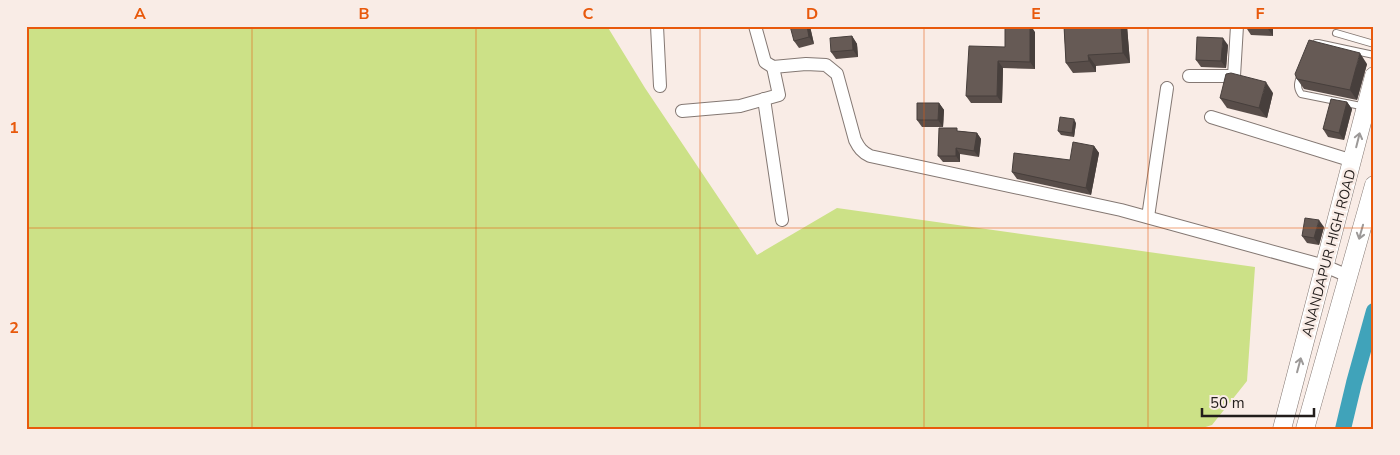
<svg xmlns="http://www.w3.org/2000/svg" width="1400" height="455" font-family="'Nunito Sans',sans-serif">
<style>
.green{fill:#cce187}
.lines{fill:none;stroke-linecap:round;stroke-linejoin:round}
.canal{stroke:#40a3ba;stroke-width:16}
.lane-casing{stroke:#847873;stroke-width:8}
.street-casing{stroke:#847873;stroke-width:14}
.secondary-casing{stroke:#847873;stroke-width:19}
.lane{stroke:#fff;stroke-width:6}
.street{stroke:#fff;stroke-width:12}
.secondary{stroke:#fff;stroke-width:18}
.wall{fill:#584d49}
.shaded-wall{fill:#473f3c}
.building{fill:#665a55;stroke:#473f3c}
.oneway{stroke:#9c9998}
.grid{fill:none;stroke:#e8590c;stroke-width:1;stroke-opacity:0.55}
.labels{text-anchor:middle;dominant-baseline:central;stroke-width:5;stroke-linejoin:round;paint-order:stroke}
.street-label{font-size:14px;fill:#221d1b;stroke:#f9ece6}
.neatline{fill:none;stroke:#e8590c;stroke-width:2}
.grid-label{font-size:16px;text-anchor:middle;font-weight:bold;fill:#e8590c}
</style>
<rect width="100%" height="100%" fill="#f9ece6"/>
<!-- green -->
<polygon class="green" points="26,26 607,26 645,88 757,255 837,208 1255,267 1247,381 1212,425 1199,429 26,429"/>
<g class="lines">
<!-- canal -->
<polyline class="canal" points="1343,429 1354,383 1374,311"/>
<defs>
<g id="lane">
<polyline points="1336,33 1374,44"/>
<polyline points="1316,43 1318,43 1374,55"/>
<path d="M1301,74C1298,82 1296,87 1301,94L1366,107"/>
</g>
<g id="street">
<polyline points="657,26 660,86"/>
<path d="M755,26L765,62L773,67L806,64L826,65L837,74L855,140C859,148 862,152 870,156L1121,210L1325,266L1348,276"/>
<polyline points="1189,76 1234,76 1237,26"/>
<polyline points="764,99 782,220"/>
<polyline points="682,111 740,106 779,95 773,67"/>
<polyline points="1211,117 1353,161"/>
<polyline points="1148,217 1167,88"/>
</g>
<g id="secondary">
<polyline points="1282,429 1374,76"/>
<polyline points="1305,429 1374,185"/>
</g>
</defs>
<!-- lane casing -->
<use href="#lane" class="lane-casing"/>
<!-- street casing -->
<use href="#street" class="street-casing"/>
<!-- secondary casing -->
<use href="#secondary" class="secondary-casing"/>
<!-- lane -->
<use href="#lane" class="lane"/>
<!-- street -->
<use href="#street" class="street"/>
<!-- secondary -->
<use href="#secondary" class="secondary"/>
</g>
<!-- wall -->
<g class="wall">
<polygon points="810,26 814,44 799,48 794,41"/>
<polygon points="1064,26 1127,26 1130,63 1096,66 1096,72 1073,73 1066,63"/>
<polygon points="1245,26 1273,26 1273,36 1251,35"/>
<polygon points="1035,32 1035,69 1003,68 1002,103 971,103 966,96 1005,47"/>
<polygon points="852,36 857,44 858,57 836,59 831,52"/>
<polygon points="1228,45 1226,68 1201,67 1196,60"/>
<polygon points="1367,64 1357,100 1304,89 1297,79"/>
<polygon points="1273,93 1267,118 1227,108 1220,98"/>
<polygon points="1347,102 1352,109 1344,140 1328,137 1323,129"/>
<polygon points="939,103 944,110 943,127 922,127 917,120"/>
<polygon points="1076,123 1074,137 1061,135 1058,131"/>
<polygon points="959,131 977,133 981,139 979,157 960,154 960,162 943,162 938,156"/>
<polygon points="1094,146 1099,153 1091,195 1017,179 1012,172 1070,160"/>
<polygon points="1324,227 1319,245 1307,243 1302,236"/>
</g>
<!-- shaded-wall -->
<g class="shaded-wall">
<polygon points="807,26 810,27 814,44 809,37"/>
<polygon points="1030,26 1031,26 1035,32 1035,69 1030,62"/>
<polygon points="1121,26 1127,26 1130,63 1123,53"/>
<polygon points="1266,26 1273,26 1273,36"/>
<polygon points="852,36 857,44 858,57 853,50"/>
<polygon points="1223,38 1228,45 1226,68 1221,61"/>
<polygon points="1360,53 1367,64 1357,100 1350,90"/>
<polygon points="1088,55 1096,66 1096,72 1089,61"/>
<polygon points="998,61 1003,68 1002,103 997,96"/>
<polygon points="1266,82 1273,93 1267,118 1259,108"/>
<polygon points="1347,102 1352,109 1344,140 1339,133"/>
<polygon points="939,103 944,110 943,127 938,120"/>
<polygon points="1074,119 1076,123 1074,137 1072,133"/>
<polygon points="977,133 981,139 979,157 974,151"/>
<polygon points="1094,146 1099,153 1091,195 1086,188"/>
<polygon points="956,148 960,154 960,162 956,156"/>
<polygon points="1319,220 1324,227 1319,245 1314,238"/>
</g>
<!-- building -->
<g class="building">
<polygon points="790,26 807,26 809,37 794,41"/>
<polygon points="1005,26 1030,26 1030,62 998,61 997,96 966,96 969,46 1005,47"/>
<polygon points="1064,26 1121,26 1123,53 1088,55 1089,61 1066,63"/>
<polygon points="852,36 853,50 831,52 830,38"/>
<polygon points="1197,37 1223,38 1221,61 1196,60"/>
<polygon points="1309,40 1360,53 1350,90 1297,79 1295,74"/>
<polygon points="1231,73 1266,82 1259,108 1220,98 1226,74"/>
<polygon points="1331,99 1347,102 1339,133 1323,129"/>
<polygon points="917,103 939,103 938,120 917,120"/>
<polygon points="1060,117 1074,119 1072,133 1058,131"/>
<polygon points="939,128 957,128 957,131 977,133 974,151 956,148 956,156 938,156"/>
<polygon points="1073,142 1094,146 1086,188 1012,172 1014,153 1070,160"/>
<polygon points="1305,218 1319,220 1314,238 1302,236"/>
</g>
<!-- one-way arrows -->
<defs><path id="oneway-shaft" d="M-6 0H5M1.5-3L5.5 0L1.5 3" fill="none" stroke-width="1.6" stroke-linecap="round" stroke-linejoin="round" transform="scale(1.25)"/></defs>
<g class="oneway">
<use href="#oneway-shaft" transform="translate(1358 140) rotate(-76)"/>
<use href="#oneway-shaft" transform="translate(1361 232) rotate(106)"/>
<use href="#oneway-shaft" transform="translate(1299 365) rotate(-75)"/>
</g>
<!-- grid -->
<path class="grid" d="M252,26V429M476,26V429M700,26V429M924,26V429M1148,26V429M26,228H1374"/>
<g class="labels">
<!-- street labels -->
<g class="street-label">
<text transform="translate(1329 253) rotate(-75)">ANANDAPUR HIGH ROAD</text>
</g>
</g>
<!-- border -->
<rect width="1400" height="455" fill="none" stroke="#f9ece6" stroke-width="55"/>
<!-- scale -->
<path d="M1202 408v8h112v-8" fill="none" stroke="#221d1b" stroke-width="2.5"/>
<text x="1210" y="408" font-size="15" fill="#221d1b" stroke="#f9ece6" stroke-width="4" paint-order="stroke">50 m</text>
<rect x="28" y="28" width="1344" height="400" class="neatline"/>
<g class="grid-label">
<text x="140" y="19">A</text>
<text x="364" y="19">B</text>
<text x="588" y="19">C</text>
<text x="812" y="19">D</text>
<text x="1036" y="19">E</text>
<text x="1260" y="19">F</text>
<text x="14" y="133">1</text>
<text x="14" y="333">2</text>
</g>
</svg>
